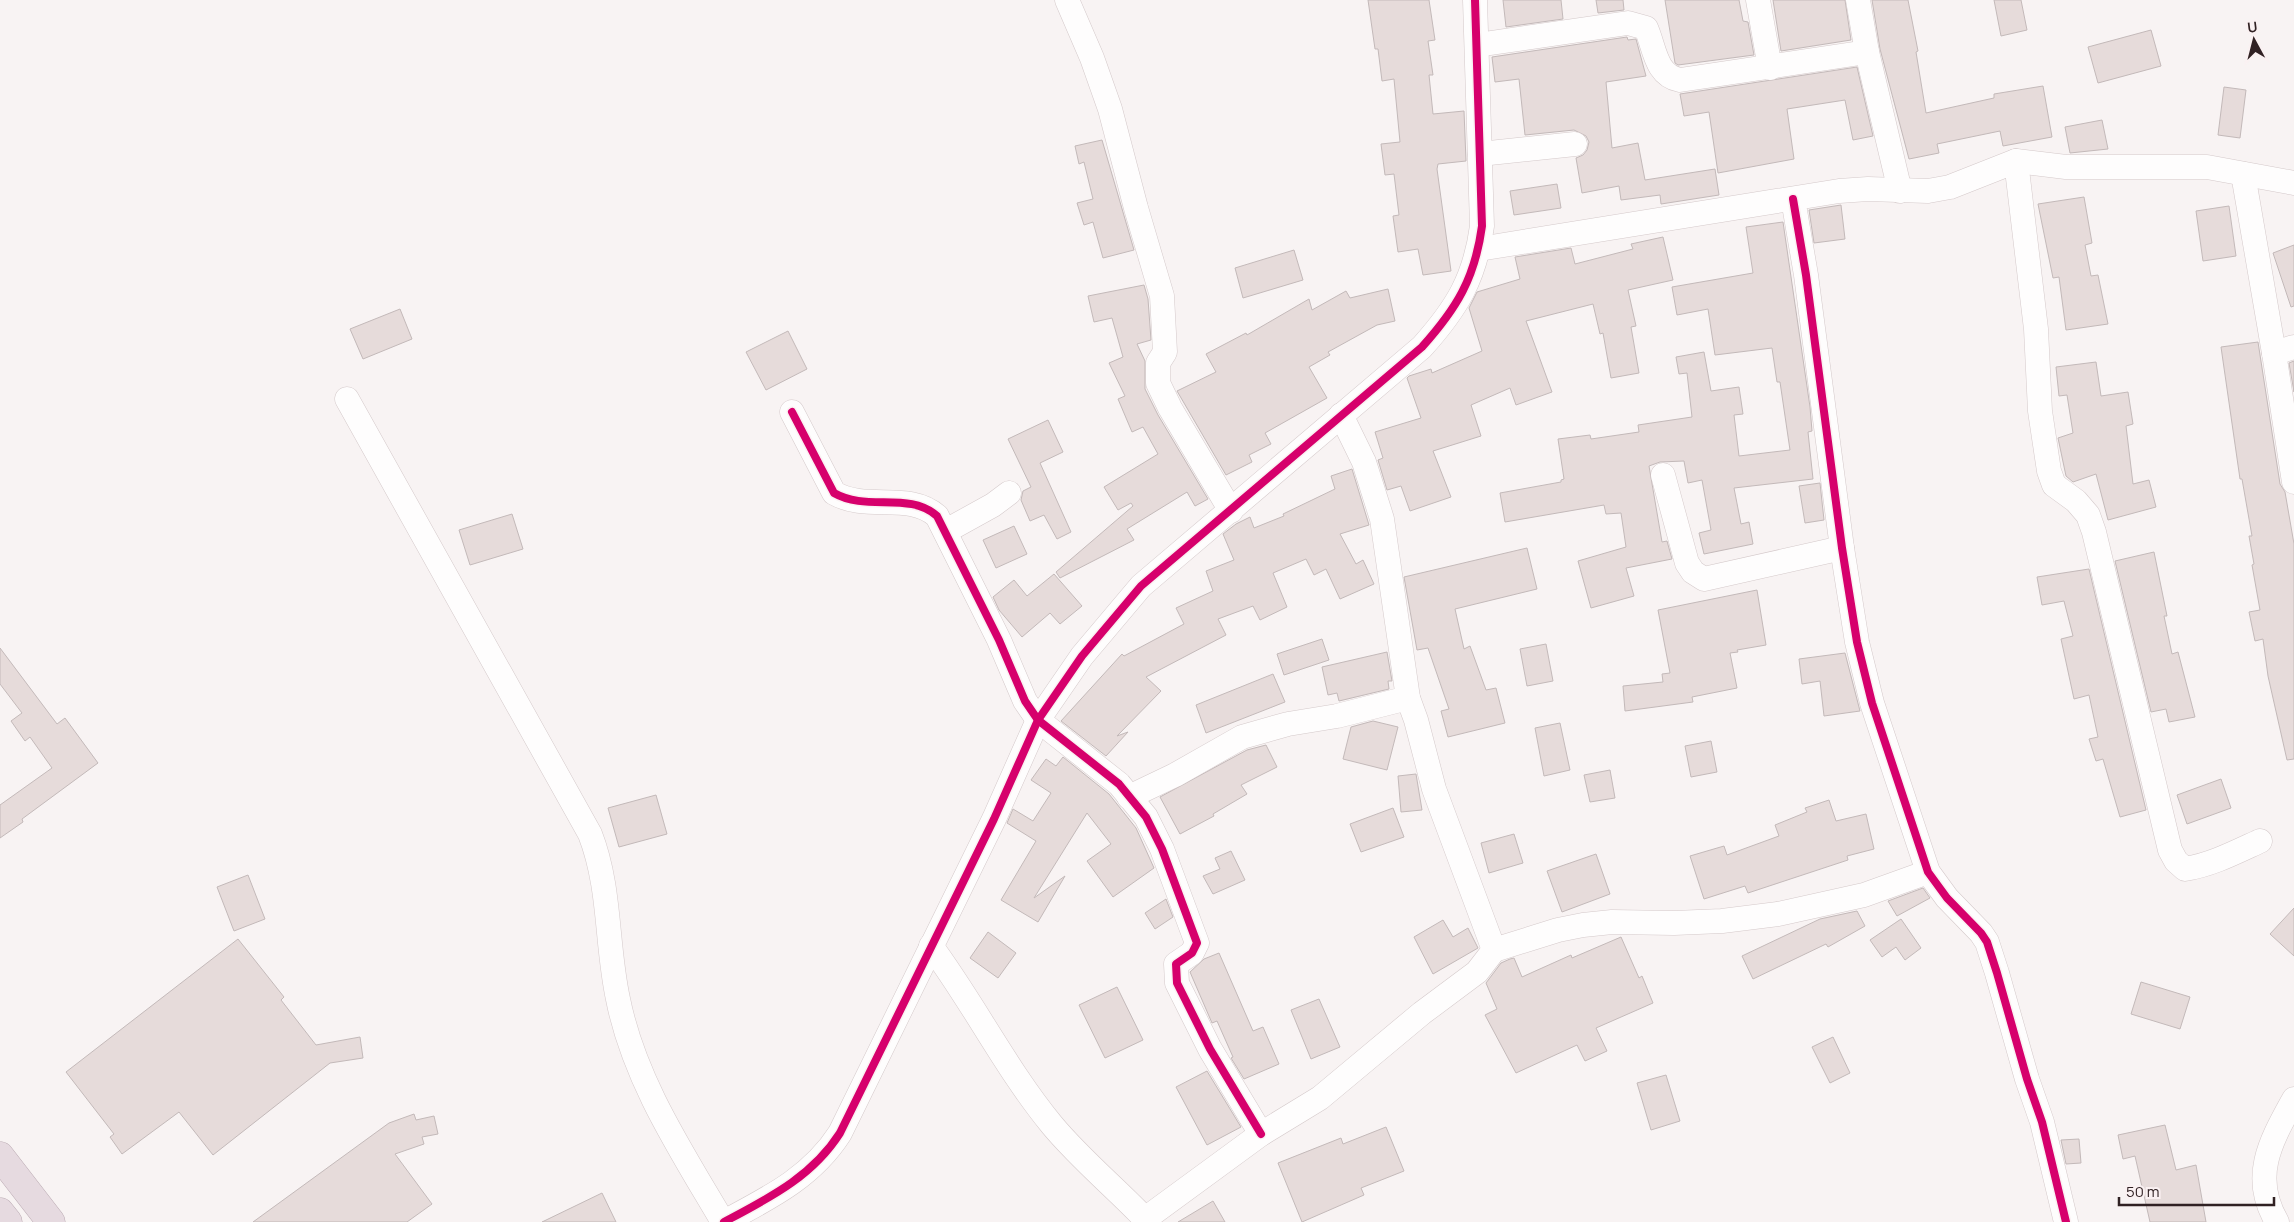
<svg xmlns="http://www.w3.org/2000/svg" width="2294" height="1222" font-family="Manrope,sans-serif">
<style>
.building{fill:#e6dbda;stroke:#c3b9b9}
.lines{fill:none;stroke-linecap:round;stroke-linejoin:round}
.minor-casing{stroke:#d4c9ca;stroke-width:25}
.highway-casing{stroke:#baaab2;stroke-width:29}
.minor{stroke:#fefdfd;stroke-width:24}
.highway{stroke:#e6dae0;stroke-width:28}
.cycleway-casing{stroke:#faf1f2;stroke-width:11}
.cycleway{stroke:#d6006c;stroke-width:8}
</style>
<rect width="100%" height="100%" fill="#f8f3f3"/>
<!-- building -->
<g class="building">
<polygon points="1368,0 1429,0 1435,40 1428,41 1433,75 1429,75 1433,114 1464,111 1466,161 1438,164 1437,169 1451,271 1423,275 1418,249 1398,252 1393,216 1399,215 1394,174 1385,175 1381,144 1400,142 1394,79 1382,81 1378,49 1375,49"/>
<polygon points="1503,0 1561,0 1563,19 1506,27"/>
<polygon points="1596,0 1623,0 1624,10 1598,13"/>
<polygon points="1665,0 1739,0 1743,21 1748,22 1754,55 1678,65 1675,63"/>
<polygon points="1773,0 1845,0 1851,40 1781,51"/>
<polygon points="1872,0 1908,0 1918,51 1916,52 1926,113 1994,98 1994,94 2043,86 2052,137 2003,146 2000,131 1937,144 1939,153 1909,159 1880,49"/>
<polygon points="1994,0 2021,0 2027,30 2001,36"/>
<polygon points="2151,30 2161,66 2098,83 2088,47"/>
<polygon points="1627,37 1628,40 1636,39 1646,76 1606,82 1612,148 1638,143 1645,180 1715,169 1719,195 1661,204 1660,195 1621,200 1619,186 1582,193 1576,158 1583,155 1587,150 1589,142 1586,136 1574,130 1525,135 1519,79 1495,82 1492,57"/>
<polygon points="1857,67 1873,136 1853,140 1845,100 1787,109 1794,159 1718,173 1709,112 1684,116 1680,94"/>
<polygon points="2224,87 2246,90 2240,138 2218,135"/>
<polygon points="2102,120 2108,149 2070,153 2065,127"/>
<polygon points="1102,140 1134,250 1103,258 1093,222 1084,225 1077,203 1093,199 1084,162 1079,164 1075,146"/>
<polygon points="1557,184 1561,208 1514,215 1510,191"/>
<polygon points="2084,197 2092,243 2085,245 2091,276 2098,275 2108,324 2066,330 2059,277 2053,278 2038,204"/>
<polygon points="1841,205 1845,239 1814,243 1809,210"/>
<polygon points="2229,206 2236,256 2203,261 2196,211"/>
<polygon points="1783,222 1810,407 1812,431 1808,432 1813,479 1734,488 1741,524 1749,522 1753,544 1704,554 1699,533 1711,530 1702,480 1688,483 1684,461 1660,462 1649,466 1662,542 1667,541 1672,559 1626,568 1634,596 1591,608 1578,561 1626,547 1621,513 1606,514 1604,505 1505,522 1500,493 1561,482 1561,480 1564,479 1558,439 1590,435 1591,439 1639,432 1638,425 1692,417 1687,373 1679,374 1676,357 1704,352 1711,391 1739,387 1743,414 1734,415 1739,456 1790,450 1780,382 1777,382 1772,348 1715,355 1708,309 1677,315 1672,287 1753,273 1746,227"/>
<polygon points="1663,237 1673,280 1628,290 1636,326 1631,327 1639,373 1611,378 1603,333 1600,334 1593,304 1526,321 1552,392 1516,405 1510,388 1471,405 1481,436 1433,451 1451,497 1410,511 1401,486 1387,490 1378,460 1383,458 1375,432 1421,418 1407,378 1409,376 1431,369 1432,373 1482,351 1469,308 1477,292 1520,279 1515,257 1571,248 1575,264 1633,249 1631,244"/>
<polygon points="2294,245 2294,306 2291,307 2273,253"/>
<polygon points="1294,250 1303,280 1243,298 1235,268"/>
<polygon points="1144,285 1148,299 1151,340 1137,344 1145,361 1145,389 1158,415 1208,499 1195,506 1187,492 1127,529 1134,540 1060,578 1056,572 1133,506 1131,503 1118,510 1104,487 1158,454 1143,427 1132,432 1118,399 1125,396 1109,363 1123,357 1112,318 1094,322 1088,296"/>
<polygon points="1388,289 1395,321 1377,325 1328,352 1330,355 1309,367 1327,398 1265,433 1271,444 1249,455 1252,462 1226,475 1177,391 1216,372 1206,354 1246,333 1247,335 1309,299 1312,310 1346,291 1350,298"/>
<polygon points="400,309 412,339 363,359 350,329"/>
<polygon points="788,331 807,369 766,390 746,352"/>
<polygon points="2258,342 2280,484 2285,492 2294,544 2294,759 2287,760 2268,676 2263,639 2255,641 2249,612 2260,610 2252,565 2254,564 2249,536 2252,536 2242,479 2240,479 2221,347"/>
<polygon points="2294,361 2294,392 2289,363"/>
<polygon points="2096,362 2101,396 2128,392 2133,424 2126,426 2133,484 2149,480 2156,507 2108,520 2096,474 2073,482 2066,476 2058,438 2073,433 2067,395 2059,396 2056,367"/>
<polygon points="1048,420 1063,452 1040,463 1071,532 1057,539 1044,515 1030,521 1021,500 1023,491 1031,487 1008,439"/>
<polygon points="1352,469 1369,525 1340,534 1356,564 1363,560 1374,584 1340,599 1326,569 1314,575 1306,559 1273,573 1287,607 1260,620 1253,606 1218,619 1226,635 1146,677 1161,691 1117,736 1128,732 1106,756 1061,721 1122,654 1124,656 1184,624 1176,608 1213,591 1206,571 1234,560 1223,534 1236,524 1250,517 1254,528 1284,516 1283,514 1335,489 1331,476"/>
<polygon points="1820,483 1824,520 1805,523 1799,486"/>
<polygon points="512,514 523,549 470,565 459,530"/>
<polygon points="1014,526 1027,554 996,568 983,540"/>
<polygon points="1527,548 1537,589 1455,609 1464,649 1470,646 1486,690 1496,688 1505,723 1448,737 1441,711 1449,709 1428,648 1417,650 1404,577"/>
<polygon points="2154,552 2167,616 2164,616 2172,654 2178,652 2195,717 2169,722 2166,709 2151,712 2115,561"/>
<polygon points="2089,569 2146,810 2120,817 2103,759 2096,761 2089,739 2098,737 2089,695 2074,699 2061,639 2073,636 2064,601 2042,605 2037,577"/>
<polygon points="1054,574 1082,606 1060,624 1050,613 1022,637 999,610 993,597 1014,580 1027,596"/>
<polygon points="1757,590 1766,645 1737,650 1738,652 1730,653 1737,688 1692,697 1693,702 1625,711 1623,686 1663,682 1662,674 1670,673 1658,610"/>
<polygon points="1322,639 1329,660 1284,675 1277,654"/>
<polygon points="1546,644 1553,681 1527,686 1520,649"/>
<polygon points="0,648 57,724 65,718 98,763 22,819 23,822 0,838 0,805 52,768 30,737 25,741 11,721 22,713 0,684"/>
<polygon points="1387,652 1392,681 1388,681 1389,689 1339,701 1337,693 1328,695 1322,667"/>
<polygon points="1845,653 1860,711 1824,716 1820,681 1802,684 1799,659"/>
<polygon points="1273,674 1285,702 1206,733 1196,705"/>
<polygon points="1373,721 1398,727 1387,770 1343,759 1351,727"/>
<polygon points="1560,723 1570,770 1544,776 1535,728"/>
<polygon points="1711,741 1717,772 1691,777 1685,746"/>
<polygon points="1266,745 1277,767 1241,785 1247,794 1213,814 1214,816 1180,834 1160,797 1247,750"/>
<polygon points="1063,757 1109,794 1136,828 1154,868 1113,897 1087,861 1111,844 1087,813 1034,898 1065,876 1038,922 1001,900 1036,841 1007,823 1013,809 1033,821 1051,793 1031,780 1046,759 1056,766"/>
<polygon points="1610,770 1615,798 1590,802 1584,775"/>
<polygon points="1416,774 1422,810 1401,812 1398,776"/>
<polygon points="2221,779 2231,808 2187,824 2177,795"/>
<polygon points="656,795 667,834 619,847 608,808"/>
<polygon points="1829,800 1836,821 1866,814 1874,849 1847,856 1848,860 1748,893 1745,886 1704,899 1690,856 1724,846 1727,855 1779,836 1775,825 1807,812 1805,808"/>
<polygon points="1393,808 1404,837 1361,852 1350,824"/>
<polygon points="1514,834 1523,863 1489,873 1481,843"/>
<polygon points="1231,851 1245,880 1213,894 1203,876 1220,869 1215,858"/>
<polygon points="1596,854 1610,894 1562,912 1547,871"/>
<polygon points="248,875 265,919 234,931 217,887"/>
<polygon points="1923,888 1930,898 1897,916 1888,901"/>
<polygon points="1166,899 1173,917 1155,929 1145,913"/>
<polygon points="2294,908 2294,956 2270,934"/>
<polygon points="1857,911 1865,926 1828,947 1826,944 1753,979 1742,956 1820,919"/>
<polygon points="1901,919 1921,948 1905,960 1896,947 1882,957 1870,940"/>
<polygon points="1443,920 1453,937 1468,928 1478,948 1433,974 1414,937"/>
<polygon points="988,932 1016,953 998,978 970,958"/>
<polygon points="1621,937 1639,978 1642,976 1653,1003 1596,1028 1607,1051 1585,1061 1577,1045 1516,1073 1485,1015 1497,1009 1486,983 1501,963 1510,959 1514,958 1522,977 1571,955 1572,958"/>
<polygon points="238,939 284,997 281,1000 316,1045 360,1037 363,1058 330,1063 213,1155 179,1112 122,1154 110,1137 114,1134 66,1072"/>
<polygon points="1219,953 1253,1031 1263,1027 1279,1064 1244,1079 1231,1058 1233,1057 1217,1021 1212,1023 1190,972 1204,959"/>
<polygon points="2141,982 2190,997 2180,1029 2131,1014"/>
<polygon points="1117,987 1143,1040 1105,1058 1079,1005"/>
<polygon points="1319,999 1340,1047 1311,1059 1291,1010"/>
<polygon points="1833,1037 1850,1073 1830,1083 1812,1047"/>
<polygon points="1207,1071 1241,1127 1207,1145 1176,1087"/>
<polygon points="1666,1075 1680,1121 1651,1130 1637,1083"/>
<polygon points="414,1114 416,1120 434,1116 438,1134 422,1137 424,1144 395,1154 432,1204 407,1222 253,1222 389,1123"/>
<polygon points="2165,1125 2176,1170 2196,1165 2206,1222 2150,1222 2135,1156 2123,1159 2118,1135"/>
<polygon points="1386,1127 1404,1171 1361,1188 1364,1195 1302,1222 1278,1163 1341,1138 1343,1144"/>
<polygon points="2079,1139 2081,1163 2066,1164 2061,1140"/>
<polygon points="602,1193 616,1222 542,1222"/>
<polygon points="1213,1201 1225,1222 1178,1222"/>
</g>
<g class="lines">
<defs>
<g id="minor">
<polyline points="1067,0 1092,58 1110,109 1136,208 1162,296 1165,352 1158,363 1158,383 1170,408 1231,511"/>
<polyline points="1758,0 1770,68"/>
<polyline points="1858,0 1867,52 1900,191"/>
<path d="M1477,45L1628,23L1646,28C1655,48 1655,75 1680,80L1867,52"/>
<polyline points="1480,154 1575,144"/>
<path d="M2016,161L2036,329L2040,411L2049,471L2054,485L2076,501L2088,515L2094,532L2170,850L2176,861L2185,869C2211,865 2236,852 2260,841"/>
<polyline points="2243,174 2274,353 2294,482"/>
<polyline points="1793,199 1806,275 1842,548 1857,642 1872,703 1928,872 1947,898 1981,933 1987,942 1997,973 2027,1079 2042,1122 2066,1222"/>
<polyline points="1479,249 1839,191 1868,189 1928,191 1950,187 2016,161 2066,167 2207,167 2294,183"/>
<polyline points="2274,353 2294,347"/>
<path d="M347,399L590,834C611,888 606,944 618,999C634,1080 682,1152 723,1222"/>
<path d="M792,412L834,493C867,512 909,491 937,516L999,640L1025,701L1038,720L1119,784L1146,817L1162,849L1197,943L1192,953L1176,964L1177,983L1210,1049L1261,1134"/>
<polyline points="1341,415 1364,462 1382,519 1408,698 1416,720 1434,789 1494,950"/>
<polyline points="1663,475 1687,563 1693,572 1704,579 1842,548"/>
<polyline points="946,531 993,505 1009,493"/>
<polyline points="1129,797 1175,775 1242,737 1288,724 1337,716 1408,698"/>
<path d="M931,946C974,1004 1006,1069 1052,1125C1081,1160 1117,1189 1148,1222"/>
<polyline points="1145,1219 1261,1134 1320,1098 1422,1013 1477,972 1494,950 1558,930 1583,925 1612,922 1674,923 1722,921 1778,914 1864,895 1928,872"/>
<path d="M724,1222C769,1198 812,1177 840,1133L994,819L1038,720L1082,656L1141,586L1422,347C1457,308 1475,278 1482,226L1475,0"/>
<path d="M2277,1222C2250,1176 2271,1141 2294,1099"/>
</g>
<g id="highway">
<polyline points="0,1156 51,1222"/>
<polyline points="0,1212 8,1222"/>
</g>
</defs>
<!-- minor casing -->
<use href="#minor" class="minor-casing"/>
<!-- highway casing -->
<use href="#highway" class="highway-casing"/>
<!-- minor -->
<use href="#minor" class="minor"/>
<!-- highway -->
<use href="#highway" class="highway"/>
<defs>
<g id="cycleway">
<polyline points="1793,199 1806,275 1842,548 1857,642 1872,703 1928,872 1947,898 1981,933 1987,942 1997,973 2027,1079 2042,1122 2066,1222"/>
<path d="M792,412L834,493C867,512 909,491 937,516L999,640L1025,701L1038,720L1119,784L1146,817L1162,849L1197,943L1192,953L1176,964L1177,983L1210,1049L1261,1134"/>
<path d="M724,1222C769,1198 812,1177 840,1133L994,819L1038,720L1082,656L1141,586L1422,347C1457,308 1475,278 1482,226L1475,0"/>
</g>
</defs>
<!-- cycleway casing -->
<use href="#cycleway" class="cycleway-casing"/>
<!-- cycleway -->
<use href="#cycleway" class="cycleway"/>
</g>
<!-- north arrow -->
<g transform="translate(2254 40) rotate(353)" stroke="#faf1f2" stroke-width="4" paint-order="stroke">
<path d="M0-4L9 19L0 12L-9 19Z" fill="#302123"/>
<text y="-8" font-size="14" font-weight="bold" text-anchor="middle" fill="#302123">U</text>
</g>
<!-- scale -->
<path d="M2119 1197v8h155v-8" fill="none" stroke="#302123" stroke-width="2.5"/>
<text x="2126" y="1197" font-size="15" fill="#302123" stroke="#faf1f2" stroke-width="4" paint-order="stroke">50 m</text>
</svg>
